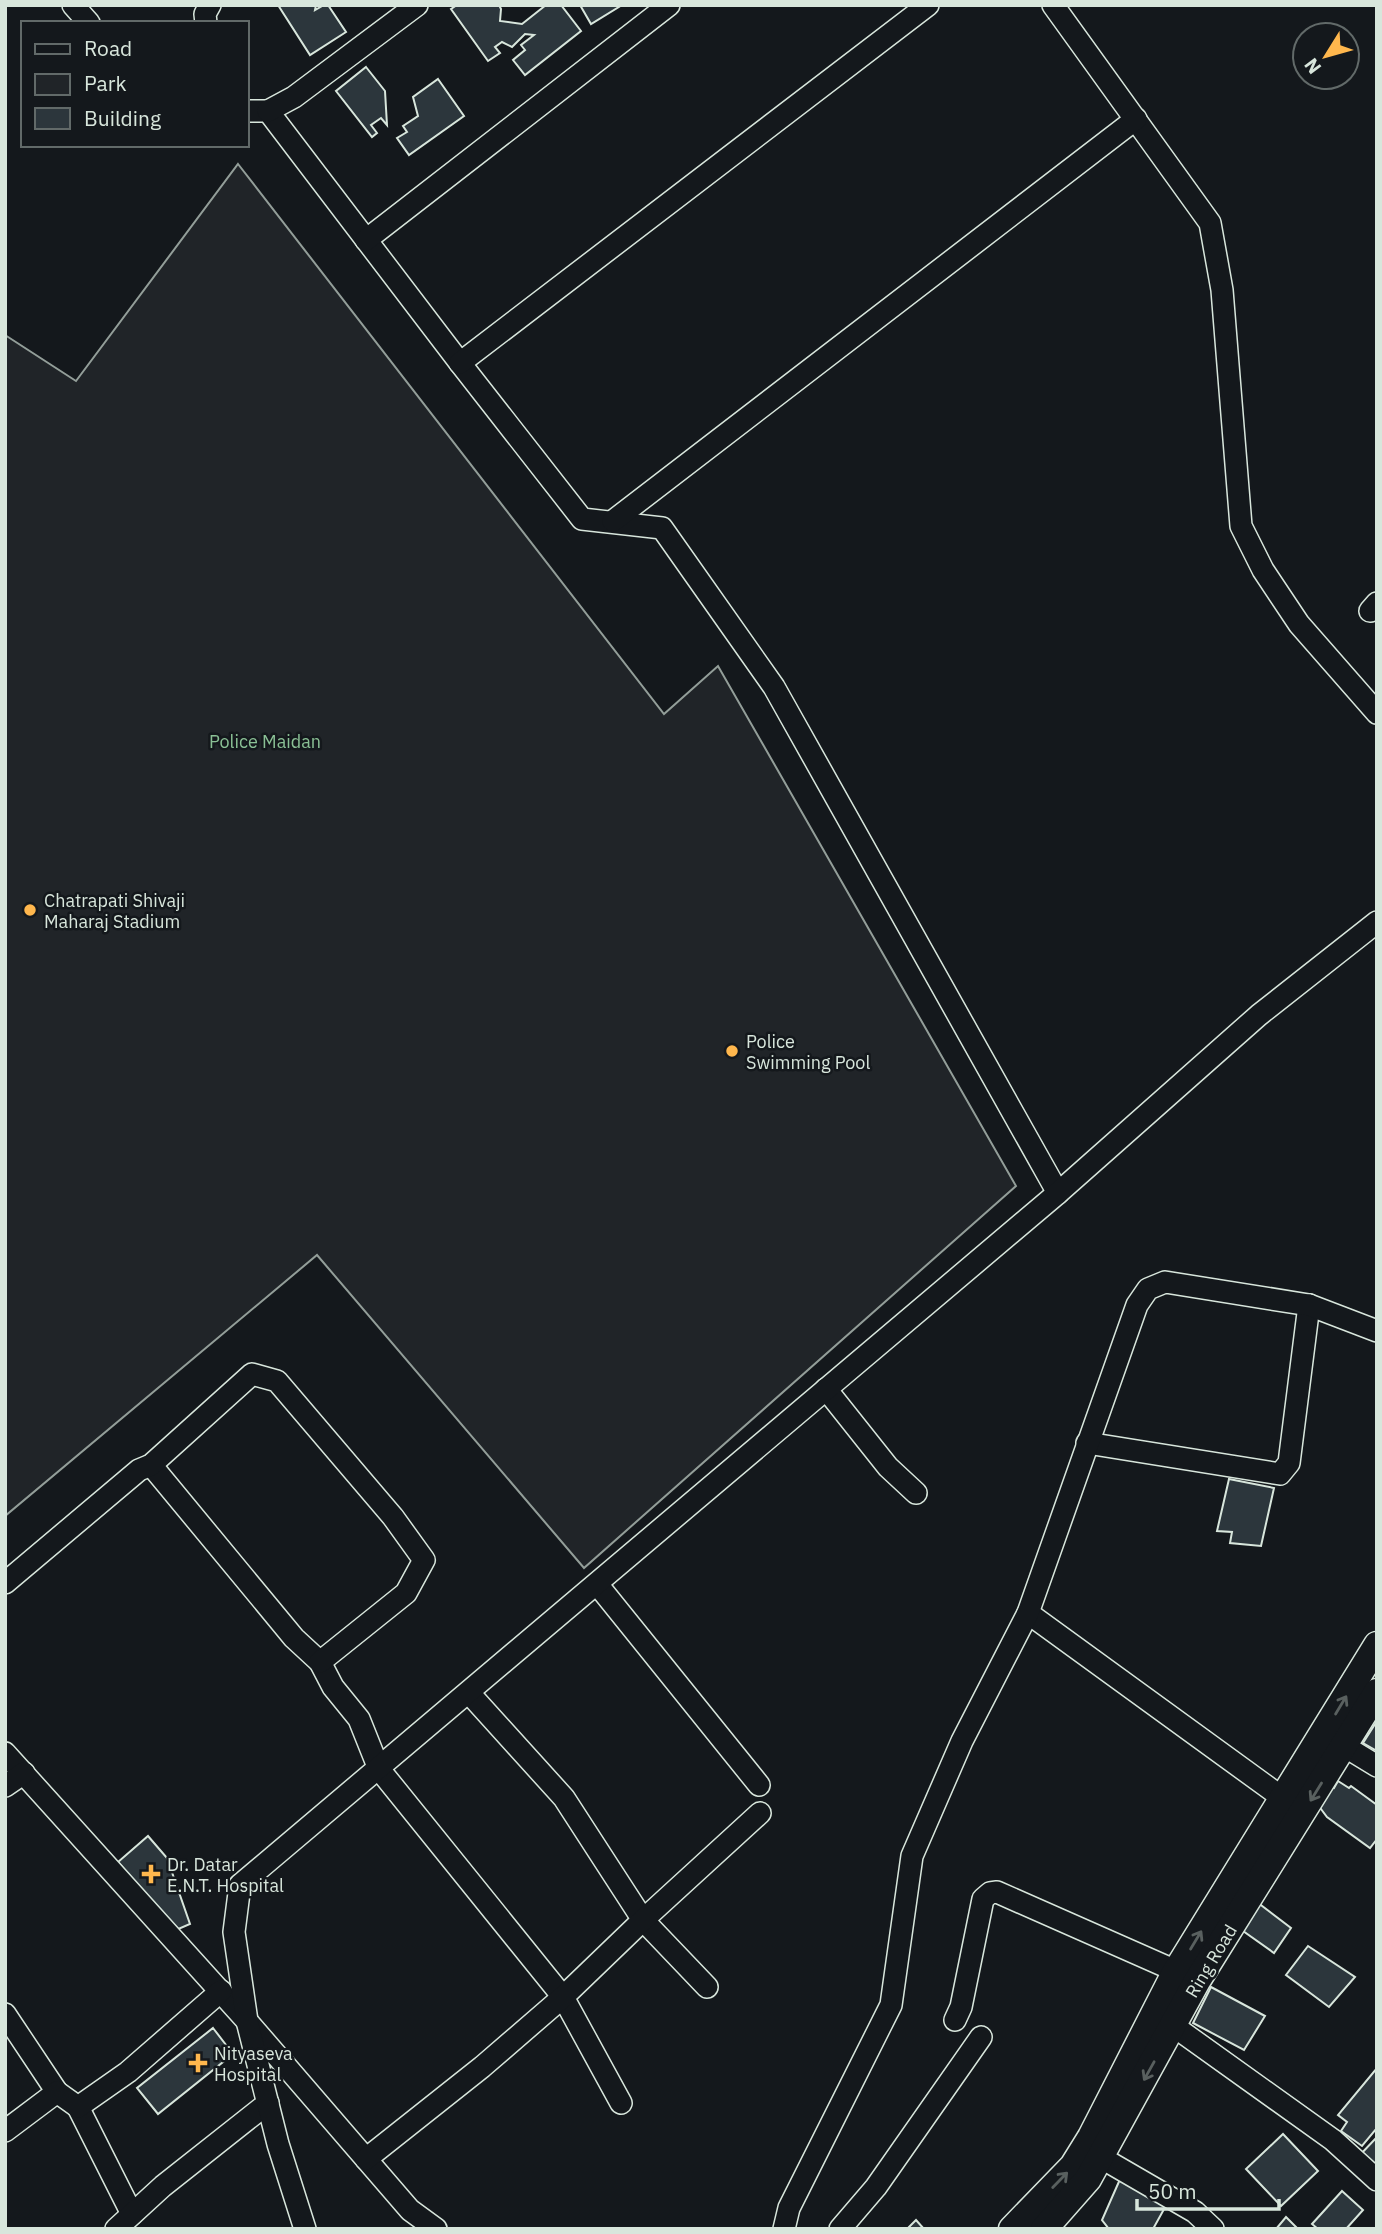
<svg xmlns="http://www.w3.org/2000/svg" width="1382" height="2234" font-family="'IBM Plex Sans',sans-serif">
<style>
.green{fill:#202428;stroke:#939e99;stroke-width:2}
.building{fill:#2c363c;stroke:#d8e6dc;stroke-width:2}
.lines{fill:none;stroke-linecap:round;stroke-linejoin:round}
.minor-casing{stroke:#d8e6dc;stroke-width:24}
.major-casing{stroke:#d8e6dc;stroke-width:29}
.minor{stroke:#14181c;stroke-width:21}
.major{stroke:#14181c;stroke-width:26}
.oneway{stroke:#59605f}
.poi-dot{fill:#ffb74d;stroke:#14181c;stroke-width:2.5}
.labels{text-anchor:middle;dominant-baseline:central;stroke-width:5;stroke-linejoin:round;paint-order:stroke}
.park-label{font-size:18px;fill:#8ac095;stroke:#14181c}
.poi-label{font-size:18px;fill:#d8e6dc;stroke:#14181c;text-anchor:start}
.street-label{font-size:18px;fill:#d8e6dc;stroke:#14181c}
</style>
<rect width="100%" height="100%" fill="#14181c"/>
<!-- green -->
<polygon class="green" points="238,164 664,714 718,666 1016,1186 584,1568 317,1255 5,1516 5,335 76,381"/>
<!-- building -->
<g class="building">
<polygon points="278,5 316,5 315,10 324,5 328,5 346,32 310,55"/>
<polygon points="457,5 499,5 501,9 500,21 522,24 546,5 561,5 581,31 525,75 513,60 525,50 521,45 534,35 525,34 512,47 502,42 495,47 500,53 488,61 451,9"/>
<polygon points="580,5 622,5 591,24"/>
<polygon points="366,67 385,91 387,125 381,118 371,125 377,133 372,137 336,91"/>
<polygon points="438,79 464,116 409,155 397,138 407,132 403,126 418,116 413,97"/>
<polygon points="1229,1479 1274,1488 1261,1546 1230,1543 1232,1532 1217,1531"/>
<polygon points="1377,1721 1377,1751 1363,1743"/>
<polygon points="1338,1781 1349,1788 1351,1786 1377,1805 1377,1839 1370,1848 1327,1817 1318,1805 1330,1786 1334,1788"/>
<polygon points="148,1836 167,1858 190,1924 176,1930 118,1862"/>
<polygon points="1253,1899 1291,1928 1274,1953 1236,1926"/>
<polygon points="1308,1946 1355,1977 1329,2007 1286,1975"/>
<polygon points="1211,1987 1265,2016 1244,2050 1193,2023"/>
<polygon points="213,2028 233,2054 158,2114 137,2088"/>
<polygon points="1377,2068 1377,2128 1362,2146 1341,2131 1347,2122 1338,2115"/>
<polygon points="1283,2134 1318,2171 1281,2206 1246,2169"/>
<polygon points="1377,2137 1377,2166 1358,2157"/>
<polygon points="1121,2177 1168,2202 1153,2229 1109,2229 1102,2220"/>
<polygon points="1342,2191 1363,2210 1346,2229 1318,2229 1312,2224"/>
<polygon points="1286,2217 1298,2229 1276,2229"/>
<polygon points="916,2220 924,2229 907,2229"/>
</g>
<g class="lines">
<defs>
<g id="minor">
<polyline points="73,5 89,23"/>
<polyline points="1053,5 1210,223 1222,290 1241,526 1263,570 1299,624 1377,713"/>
<polyline points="206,23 205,14 210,5"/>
<polyline points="247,111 268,111 460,363 582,519 662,528 774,687 1058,1193"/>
<polyline points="268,111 294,97 417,5"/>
<polyline points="366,240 669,5"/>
<polyline points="460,363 928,5"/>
<polyline points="613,521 1136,119"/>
<polyline points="1370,611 1377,603"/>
<polyline points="826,1389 888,1467 916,1493"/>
<polyline points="1087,1443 1280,1474 1289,1463 1309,1305"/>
<polyline points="151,1465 294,1638 320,1662 333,1687 359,1719 379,1769 563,1997 621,2103"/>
<polyline points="5,1583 139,1470 151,1465 252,1374 277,1381 393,1517 424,1560 406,1593 320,1662"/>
<polyline points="597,1584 759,1785"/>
<polyline points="1028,1613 1284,1799"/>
<polyline points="469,1693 564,1798 643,1920 707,1987"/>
<polyline points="1331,1738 1377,1766"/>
<polyline points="5,1753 247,2021 410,2210 436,2229"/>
<polyline points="5,1786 24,1773"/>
<polyline points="5,2014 57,2092"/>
<polyline points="1161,2017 1333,2140 1377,2180"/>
<polyline points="955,2020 961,2007 983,1899 990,1893 997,1892 1176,1971"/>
<polyline points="78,2107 132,2214"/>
<polyline points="5,2131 57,2092 78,2107 128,2072 221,1991"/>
<polyline points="1088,2150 1195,2212 1213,2229"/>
<polyline points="366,2159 482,2067 563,1997 643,1920 760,1813"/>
<polyline points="116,2229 163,2186 268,2103"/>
<polyline points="305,2229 278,2144 247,2021 234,1932 240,1885 1058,1193 1259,1015 1377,922"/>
<polyline points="784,2229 789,2208 891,2005 912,1856 962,1741 1028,1613 1137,1305 1148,1289 1165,1282 1309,1305 1377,1331"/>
<polyline points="840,2229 876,2187 981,2037"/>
</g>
<g id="major">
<polyline points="1012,2229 1073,2166 1091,2137 1176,1971 1377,1645"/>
<polyline points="1044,2229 1088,2179 1197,1981 1377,1692"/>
</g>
</defs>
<!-- minor casing -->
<use href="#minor" class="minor-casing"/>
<!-- major casing -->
<use href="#major" class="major-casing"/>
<!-- minor -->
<use href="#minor" class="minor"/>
<!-- major -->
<use href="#major" class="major"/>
</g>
<!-- one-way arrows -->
<defs><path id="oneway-shaft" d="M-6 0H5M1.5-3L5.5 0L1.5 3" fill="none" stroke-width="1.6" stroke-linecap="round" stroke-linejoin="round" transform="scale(1.75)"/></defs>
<g class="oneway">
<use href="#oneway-shaft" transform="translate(1341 1705) rotate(-59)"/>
<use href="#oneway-shaft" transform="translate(1316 1792) rotate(122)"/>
<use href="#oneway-shaft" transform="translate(1196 1940) rotate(-59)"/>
<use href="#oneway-shaft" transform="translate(1149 2071) rotate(119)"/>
<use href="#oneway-shaft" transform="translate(1060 2180) rotate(-46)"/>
</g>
<!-- markers -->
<g class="poi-dot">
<circle cx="30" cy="910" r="7"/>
<circle cx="732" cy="1051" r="7"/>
<path d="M147.5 1863.5h7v7h7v7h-7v7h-7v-7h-7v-7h7z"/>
<path d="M194.5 2052.5h7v7h7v7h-7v7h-7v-7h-7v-7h7z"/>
</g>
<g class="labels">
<!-- park labels -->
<g class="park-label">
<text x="265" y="741">Police Maidan</text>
</g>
<!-- poi labels -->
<g class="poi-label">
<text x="44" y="900">Chatrapati Shivaji<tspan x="44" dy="21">Maharaj Stadium</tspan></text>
<text x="746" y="1041">Police<tspan x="746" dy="21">Swimming Pool</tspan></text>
<text x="167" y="1864">Dr. Datar<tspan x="167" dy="21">E.N.T. Hospital</tspan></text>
<text x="214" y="2053">Nityaseva<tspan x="214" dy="21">Hospital</tspan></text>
</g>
<!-- street labels -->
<g class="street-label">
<text transform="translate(1211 1961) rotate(-59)">Ring Road</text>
</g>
</g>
<!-- border -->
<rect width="1382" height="2234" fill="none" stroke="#d8e6dc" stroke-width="14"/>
<!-- legend -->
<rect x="21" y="21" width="228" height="126" fill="#14181c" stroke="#626a69" stroke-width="2"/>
<rect x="35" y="44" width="35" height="10" fill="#14181c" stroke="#626a69" stroke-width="2"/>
<text x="84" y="56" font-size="21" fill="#d8e6dc">Road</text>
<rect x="35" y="74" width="35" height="21" fill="#202428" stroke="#626a69" stroke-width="2"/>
<text x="84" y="91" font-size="21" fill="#d8e6dc">Park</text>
<rect x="35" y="108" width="35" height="21" fill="#2c363c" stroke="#626a69" stroke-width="2"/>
<text x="84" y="126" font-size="21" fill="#d8e6dc">Building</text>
<!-- north arrow -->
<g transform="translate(1326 56) rotate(233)"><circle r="33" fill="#14181c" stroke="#626a69" stroke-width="2"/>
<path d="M0-5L12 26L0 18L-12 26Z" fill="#ffb74d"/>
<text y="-10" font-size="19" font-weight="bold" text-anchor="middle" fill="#d8e6dc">N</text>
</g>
<!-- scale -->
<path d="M1137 2199v10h142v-10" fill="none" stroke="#d8e6dc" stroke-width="3.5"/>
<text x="1148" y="2199" font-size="21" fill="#d8e6dc" stroke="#14181c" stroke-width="5" paint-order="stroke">50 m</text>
</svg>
